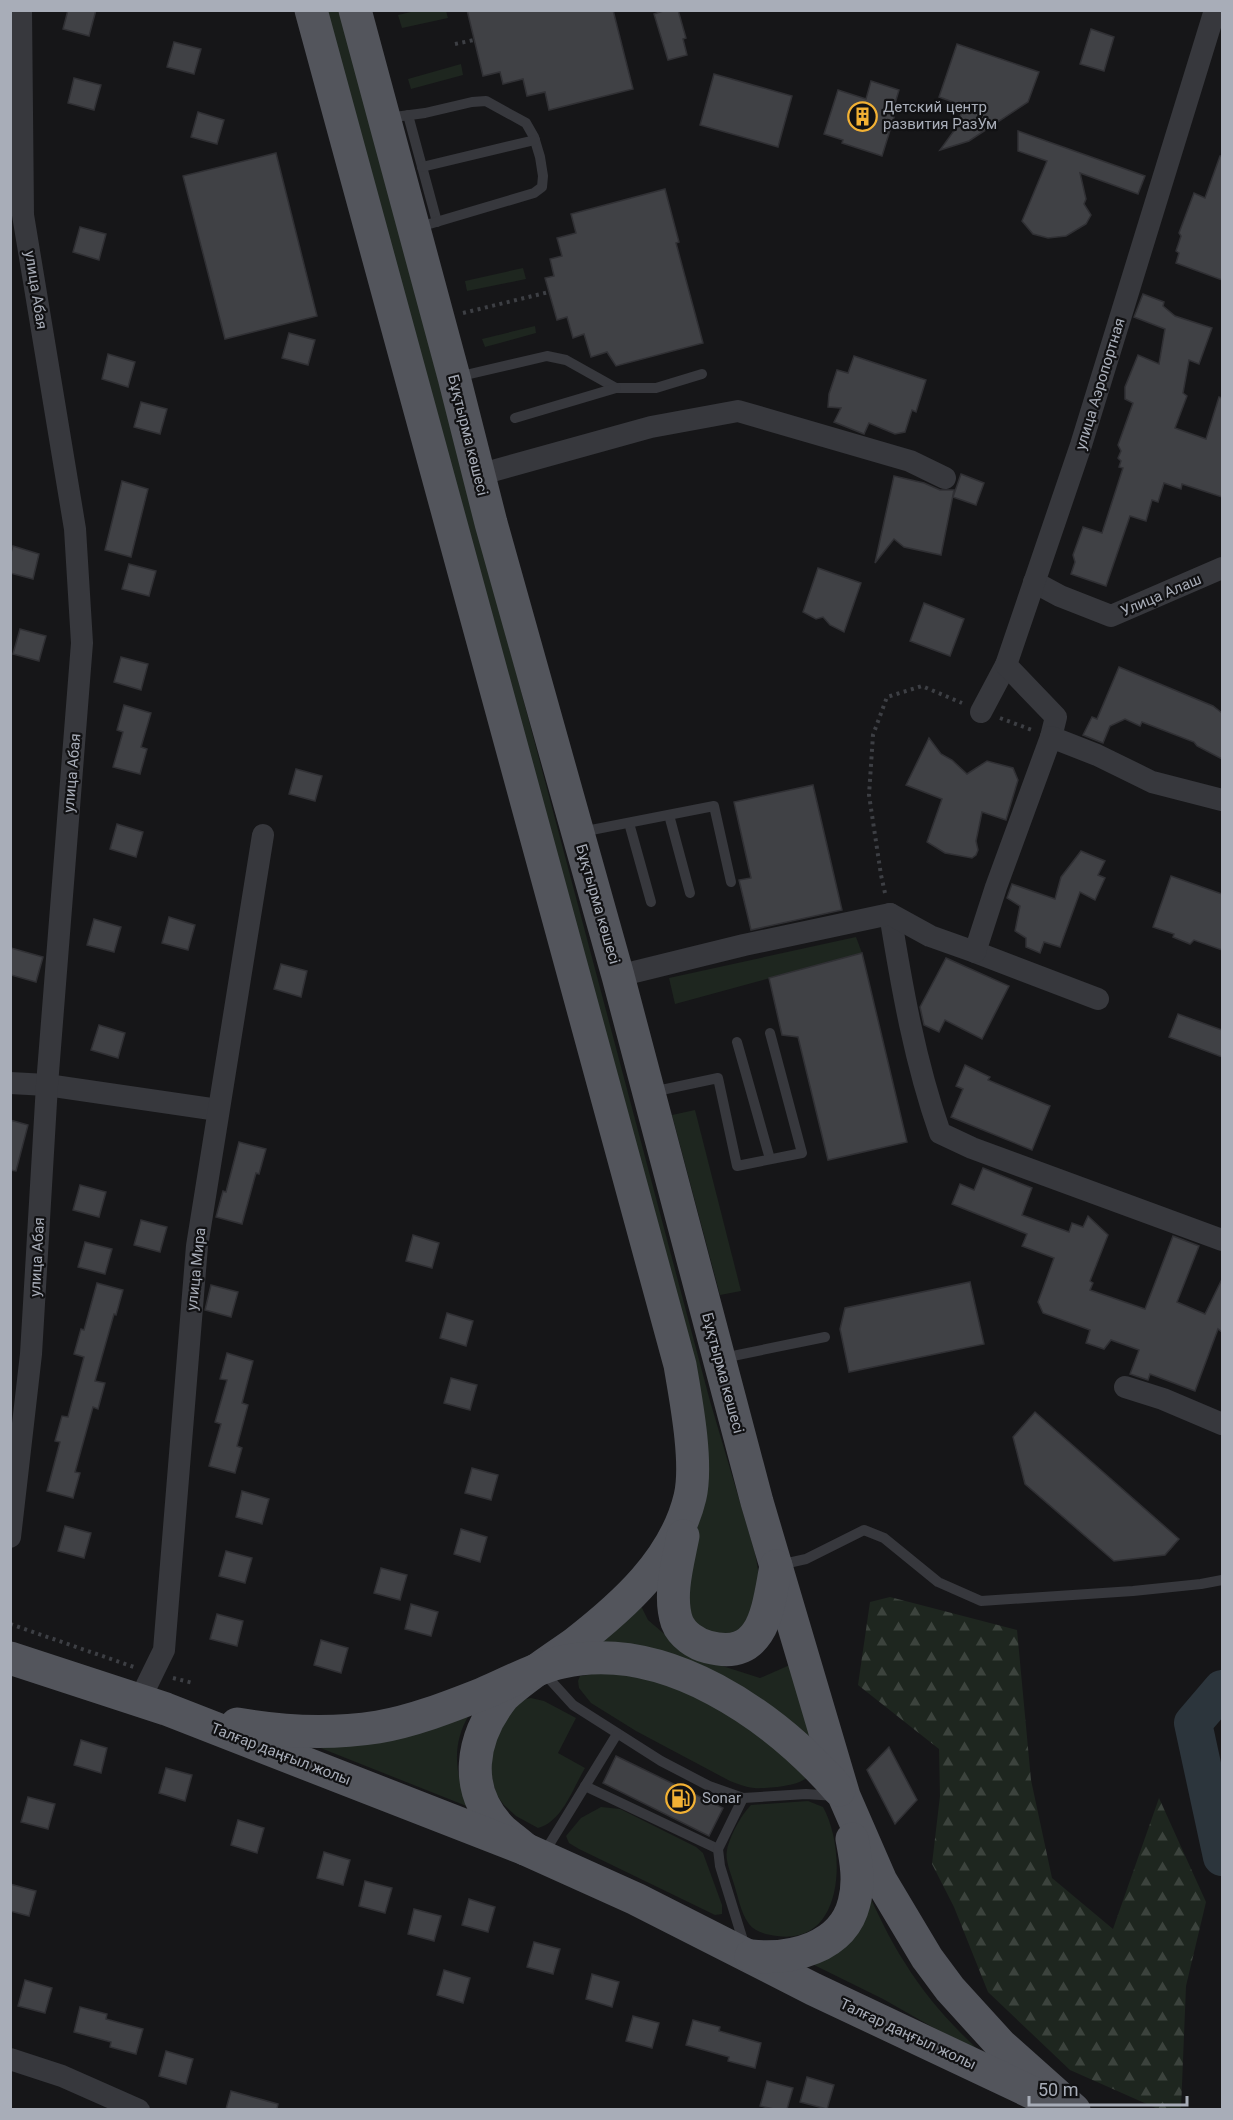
<svg xmlns="http://www.w3.org/2000/svg" width="1233" height="2120" font-family="Roboto,sans-serif">
<style>
.grass{fill:#1e261f}
.forest{fill:url(#forest-firs)}
.lines{fill:none;stroke-linecap:round;stroke-linejoin:round}
.river{stroke:#2c353c;stroke-width:38}
.building{fill:#404145;stroke:#303034;stroke-width:1.5}
.path{stroke:#3d3f44;stroke-width:4;stroke-dasharray:3 4.5;stroke-linecap:butt}
.lane{stroke:#37383d;stroke-width:10}
.street{stroke:#37383d;stroke-width:22}
.primary{stroke:#53555c;stroke-width:33}
.labels{text-anchor:middle;dominant-baseline:central;stroke-width:4.5;stroke-linejoin:round;paint-order:stroke}
.poi-label{font-size:15px;fill:#a8adb8;stroke:#111113;text-anchor:start}
.street-label{font-size:15px;fill:#a8adb8;stroke:#111113}
</style>
<defs>
<pattern id="forest-firs" width="22" height="20" patternUnits="userSpaceOnUse" patternTransform="scale(1.5)"><rect width="22" height="20" fill="#1e261f"/><path d="M5 1l3.5 6h-7zM16 11l3.5 6h-7z" fill="#3c433d"/></pattern>
</defs>
<rect width="100%" height="100%" fill="#161618"/>
<!-- grass -->
<g class="grass">
<polygon points="326,11 340,11 710,1401 755,1553 771,1642 748,1656 684,1630 703,1473"/>
<polygon points="415,11 446,11 448,18 402,28 398,15"/>
<polygon points="461,64 463,75 411,89 408,79"/>
<polygon points="523,268 526,279 467,291 465,281"/>
<polygon points="535,326 536,333 485,347 482,339"/>
<polygon points="856,937 862,953 675,1004 669,978"/>
<polygon points="695,1110 741,1291 720,1295 672,1115"/>
<polygon points="639,1602 648,1620 676,1644 713,1663 760,1678 792,1664 826,1768 764,1708 586,1648"/>
<path d="M607,1672L665,1683L751,1724L806,1778C799,1786 765,1789 754,1788C745,1787 738,1784 730,1781L636,1731L591,1703L579,1688L578,1681L580,1676Z"/>
<path d="M531,1698L544,1701L576,1718L558,1753L585,1768C573,1788 562,1822 538,1828L516,1816L504,1805L496,1794L487,1756L511,1709L526,1699Z"/>
<path d="M469,1715C451,1745 455,1775 469,1807L318,1747Z"/>
<path d="M808,1801L823,1807C846,1848 846,1946 777,1936C767,1935 755,1932 749,1924C740,1912 738,1895 733,1881C730,1871 725,1860 727,1850C730,1836 741,1815 751,1805Z"/>
<polygon points="601,1807 620,1809 696,1847 703,1853 722,1905 722,1914 715,1915 579,1849 569,1843 566,1836 581,1818"/>
<path d="M864,1885C877,1911 889,1939 905,1963C927,1999 956,2030 987,2058L883,1999L812,1964Z"/>
</g>
<!-- forest -->
<polygon class="forest" points="890,1597 1017,1630 1031,1780 1052,1878 1113,1929 1159,1798 1206,1902 1186,1986 1181,2109 1158,2109 1070,2070 988,1992 954,1907 932,1864 940,1796 939,1749 858,1685 870,1602"/>
<g class="lines">
<!-- river -->
<polyline class="river" points="1222,1689 1193,1723 1222,1857"/>
</g>
<!-- building -->
<g class="building">
<polygon points="68,10 96,10 89,36 63,29"/>
<polygon points="467,10 613,10 633,89 549,110 545,92 527,96 523,79 503,84 500,72 483,76"/>
<polygon points="666,10 678,10 686,38 683,39 687,55 668,60 654,14"/>
<polygon points="1091,29 1114,37 1104,71 1080,64"/>
<polygon points="174,42 201,49 194,74 167,67"/>
<polygon points="957,44 1039,72 1028,102 969,141 940,150 956,128 964,106 939,97"/>
<polygon points="714,74 792,96 778,147 700,125"/>
<polygon points="74,78 101,85 94,110 68,103"/>
<polygon points="871,81 899,90 894,107 896,111 882,156 842,143 843,140 824,134 838,90 866,99"/>
<polygon points="198,112 224,120 217,144 191,137"/>
<polygon points="1018,131 1145,176 1138,194 1080,173 1086,199 1084,204 1091,215 1086,224 1066,236 1048,238 1033,234 1022,221 1047,161 1018,151"/>
<polygon points="276,153 317,316 225,339 183,176"/>
<polygon points="1220,156 1222,156 1222,280 1176,263 1179,253 1176,251 1181,236 1179,233 1194,193 1205,198"/>
<polygon points="665,189 679,242 676,243 703,343 616,366 607,352 591,357 584,334 573,338 567,317 557,320 545,278 554,276 550,259 562,256 557,238 576,233 571,214"/>
<polygon points="80,227 106,234 99,260 73,252"/>
<polygon points="1143,294 1164,302 1163,306 1175,316 1212,328 1199,364 1189,360 1183,393 1187,396 1175,428 1206,439 1219,397 1222,398 1222,497 1182,484 1181,489 1164,483 1158,502 1152,500 1146,521 1130,516 1106,586 1071,574 1075,562 1073,555 1083,527 1102,533 1123,468 1119,467 1121,461 1118,458 1121,451 1118,445 1133,403 1125,399 1125,387 1138,355 1159,364 1165,329 1134,317"/>
<polygon points="289,333 315,340 308,365 282,358"/>
<polygon points="108,354 135,362 128,387 102,379"/>
<polygon points="854,356 926,380 916,412 912,410 905,432 895,434 869,423 864,434 834,422 841,408 828,407 829,394 837,370 848,373"/>
<polygon points="141,402 167,409 160,434 134,427"/>
<polygon points="961,474 984,483 976,505 953,497"/>
<polygon points="894,476 924,483 940,490 954,490 941,555 904,547 894,539 875,563"/>
<polygon points="122,481 148,489 131,557 105,550"/>
<polygon points="13,546 39,554 33,579 10,573 10,556"/>
<polygon points="129,564 156,571 149,596 122,589"/>
<polygon points="818,568 861,583 844,632 830,625 823,617 816,619 803,612"/>
<polygon points="924,603 964,619 950,656 910,641"/>
<polygon points="20,629 46,636 39,661 13,654"/>
<polygon points="121,657 148,664 141,690 114,682"/>
<polygon points="1119,667 1213,706 1222,713 1222,759 1197,746 1194,742 1142,722 1140,726 1125,719 1110,726 1103,743 1083,735 1092,717 1097,719"/>
<polygon points="124,705 151,713 141,747 147,749 140,774 113,767 123,732 117,730"/>
<polygon points="929,738 941,754 952,760 967,774 987,761 1013,768 1018,780 1006,820 982,812 976,841 978,850 976,855 972,858 945,853 927,842 942,799 906,785"/>
<polygon points="296,769 322,776 315,801 289,794"/>
<polygon points="813,785 842,910 751,930 739,880 751,878 734,802"/>
<polygon points="117,824 143,832 136,857 110,849"/>
<polygon points="1081,851 1105,861 1098,875 1105,878 1095,900 1080,892 1060,947 1044,942 1040,953 1026,947 1026,938 1015,931 1020,906 1007,898 1012,884 1055,899 1061,877"/>
<polygon points="1171,876 1222,894 1222,950 1194,940 1190,944 1173,937 1174,934 1153,927"/>
<polygon points="169,917 195,925 188,950 162,943"/>
<polygon points="94,919 121,927 114,952 87,945"/>
<polygon points="11,948 43,957 36,982 11,975"/>
<polygon points="862,953 907,1142 828,1160 798,1037 782,1035 769,978"/>
<polygon points="946,958 1009,986 982,1039 945,1020 939,1032 924,1025 920,1007"/>
<polygon points="281,964 307,971 301,997 274,989"/>
<polygon points="1178,1014 1222,1030 1222,1057 1169,1037"/>
<polygon points="99,1025 125,1033 118,1058 91,1050"/>
<polygon points="965,1065 990,1077 988,1080 1050,1106 1032,1150 951,1117 963,1089 956,1086"/>
<polygon points="10,1120 28,1125 16,1171 10,1170"/>
<polygon points="239,1142 266,1149 259,1174 256,1173 242,1224 216,1217 223,1191 226,1192"/>
<polygon points="983,1168 1032,1188 1022,1215 1069,1232 1072,1223 1083,1227 1088,1216 1108,1235 1090,1281 1093,1283 1090,1290 1145,1309 1173,1236 1199,1246 1177,1302 1205,1314 1222,1279 1222,1332 1218,1329 1195,1391 1150,1374 1148,1380 1130,1374 1139,1350 1111,1340 1104,1349 1086,1343 1090,1330 1043,1313 1038,1302 1054,1258 1022,1246 1027,1234 952,1204 960,1184 974,1190"/>
<polygon points="80,1185 106,1192 99,1217 73,1210"/>
<polygon points="141,1220 167,1227 160,1252 134,1245"/>
<polygon points="413,1235 439,1243 432,1268 406,1261"/>
<polygon points="85,1242 112,1249 105,1274 78,1267"/>
<polygon points="970,1282 984,1344 849,1372 840,1329 845,1308"/>
<polygon points="97,1283 123,1290 116,1315 114,1314 95,1381 105,1383 98,1409 93,1407 75,1472 80,1473 73,1498 47,1491 60,1442 55,1441 62,1416 68,1417 84,1357 74,1354 81,1329 84,1330"/>
<polygon points="211,1285 238,1292 231,1317 205,1310"/>
<polygon points="447,1313 473,1321 466,1346 440,1338"/>
<polygon points="227,1353 253,1361 242,1403 248,1405 237,1446 242,1448 235,1473 209,1466 221,1424 215,1422 227,1380 220,1379"/>
<polygon points="451,1378 477,1385 470,1410 444,1403"/>
<polygon points="1035,1412 1179,1539 1165,1555 1114,1561 1025,1484 1013,1437"/>
<polygon points="472,1468 498,1475 491,1500 465,1493"/>
<polygon points="242,1491 269,1499 262,1524 236,1517"/>
<polygon points="65,1526 91,1533 84,1558 58,1551"/>
<polygon points="461,1529 487,1537 480,1562 454,1554"/>
<polygon points="226,1551 252,1558 245,1583 219,1576"/>
<polygon points="381,1568 407,1575 400,1600 374,1593"/>
<polygon points="411,1604 438,1612 431,1636 405,1629"/>
<polygon points="217,1614 243,1621 237,1646 210,1639"/>
<polygon points="321,1640 348,1648 341,1673 314,1665"/>
<polygon points="81,1740 107,1748 101,1773 74,1765"/>
<polygon points="889,1747 917,1800 895,1824 867,1770"/>
<polygon points="616,1756 723,1808 709,1836 603,1783"/>
<polygon points="166,1768 192,1775 185,1801 159,1793"/>
<polygon points="28,1797 55,1804 48,1829 21,1822"/>
<polygon points="238,1820 264,1828 257,1853 231,1845"/>
<polygon points="324,1852 350,1860 343,1885 317,1878"/>
<polygon points="365,1881 392,1888 385,1913 359,1906"/>
<polygon points="10,1884 36,1891 29,1916 10,1911"/>
<polygon points="469,1899 495,1907 488,1932 462,1925"/>
<polygon points="414,1909 441,1916 434,1941 408,1934"/>
<polygon points="534,1942 560,1949 553,1974 527,1967"/>
<polygon points="444,1970 470,1978 463,2003 437,1995"/>
<polygon points="592,1974 619,1982 612,2007 586,1999"/>
<polygon points="25,1980 52,1988 45,2013 18,2006"/>
<polygon points="80,2007 107,2014 106,2019 143,2029 136,2054 110,2047 111,2042 74,2032"/>
<polygon points="633,2016 659,2023 652,2048 626,2041"/>
<polygon points="693,2020 720,2027 719,2031 761,2043 755,2068 728,2061 729,2057 686,2045"/>
<polygon points="166,2051 193,2059 186,2084 159,2076"/>
<polygon points="807,2077 834,2085 827,2109 800,2102"/>
<polygon points="767,2081 793,2088 787,2109 774,2109 760,2106"/>
<polygon points="231,2091 278,2104 277,2109 226,2109"/>
</g>
<g class="lines">
<!-- path -->
<g class="path">
<polyline points="455,44 474,40"/>
<polyline points="463,313 549,292"/>
<polyline points="1000,718 1032,730"/>
<polyline points="885,893 881,875 869,795 873,735 887,697 922,686 962,703"/>
<polyline points="10,1624 134,1667"/>
<polyline points="173,1678 193,1683"/>
</g>
<!-- lane -->
<g class="lane">
<polyline points="408,115 437,222"/>
<polyline points="387,118 425,113 472,102 486,101 526,123 534,137 540,157 543,176 542,187 534,193 416,228"/>
<polyline points="422,167 535,140"/>
<polyline points="457,377 547,356 566,360 616,388 656,388 702,374"/>
<polyline points="515,418 616,388"/>
<polyline points="669,815 690,893"/>
<polyline points="629,823 651,902"/>
<polyline points="581,832 714,806 731,882"/>
<polyline points="737,1042 770,1159"/>
<polyline points="652,1092 718,1078 737,1166 802,1153 770,1033"/>
<polyline points="723,1358 825,1337"/>
<polyline points="779,1565 806,1559 864,1530 884,1538 938,1582 981,1601 1133,1591 1201,1584 1222,1580"/>
<polyline points="543,1672 573,1705 661,1761 709,1786 743,1798 806,1794 836,1796"/>
<polyline points="585,1786 718,1849"/>
<polyline points="743,1798 718,1849 720,1866 745,1947"/>
<polyline points="544,1853 617,1734"/>
</g>
<!-- street -->
<g class="street">
<polyline points="478,475 651,427 738,411 910,461 945,478"/>
<polyline points="1034,582 1060,596 1111,616 1222,568"/>
<polyline points="981,712 1006,665"/>
<polyline points="1051,737 1056,717 1006,665 1081,445 1215,10"/>
<path d="M890,914C902,988 915,1062 940,1133L972,1148L1222,1240"/>
<polyline points="975,952 1098,999"/>
<polyline points="618,976 744,945 890,914 930,936 975,952 996,887 1051,737 1097,755 1152,782 1222,800"/>
<polyline points="10,1083 47,1085 218,1110"/>
<polyline points="1125,1387 1163,1399 1222,1424"/>
<polyline points="10,1537 31,1354 47,1085 82,643 75,529 23,215 21,10"/>
<polyline points="139,1701 164,1650 197,1246 263,835"/>
<polyline points="10,2059 62,2076 139,2110"/>
</g>
<!-- primary -->
<g class="primary">
<path d="M311,10L680,1365C686,1400 698,1463 690,1497C675,1560 623,1606 574,1644C550,1661 526,1676 504,1696C471,1737 461,1790 503,1831C510,1837 518,1843 525,1849"/>
<polyline points="355,10 454,377 491,523 618,976 757,1502 844,1796 881,1881 927,1958 950,1989 1001,2045 1074,2110"/>
<path d="M683,1536C678,1562 668,1596 677,1622C682,1635 696,1644 708,1647C765,1662 768,1607 776,1566"/>
<polyline points="10,1658 166,1709 525,1849 636,1899 813,1989 1048,2100"/>
<path d="M237,1724C282,1732 333,1734 378,1727C413,1721 449,1707 482,1694C509,1683 534,1668 562,1662C666,1639 774,1716 839,1790"/>
<path d="M751,1956C791,1960 843,1948 854,1903C860,1882 856,1860 852,1839"/>
</g>
</g>
<!-- icons -->
<defs>
<symbol id="building-ring" viewBox="-11 -11 22 22"><circle r="9.5" fill="#111113" stroke="#f2b134" stroke-width="1.5"/><path d="M-4-6H4V6H1V3H-1V6H-4ZM-2.5-4.3h1.7v1.8h-1.7ZM.8-4.3h1.7v1.8H.8ZM-2.5-1h1.7V.8h-1.7ZM.8-1h1.7V.8H.8Z" fill="#f2b134"/></symbol>
<symbol id="fuel-ring" viewBox="-11 -11 22 22"><circle r="9.5" fill="#111113" stroke="#f2b134" stroke-width="1.5"/><path d="M-5.5-6h7V0h2V4h1.3V-2.5L3-4.5l.8-.8L6-3V5H2.5V1h-1V6h-7ZM-4.2-4.7v3.2H.2V-4.7Z" fill="#f2b134"/></symbol>
</defs>
<g fill-rule="evenodd">
<use href="#building-ring" x="846" y="100" width="33" height="33"/>
<use href="#fuel-ring" x="664" y="1782" width="33" height="33"/>
</g>
<g class="labels">
<!-- poi labels -->
<g class="poi-label">
<text x="883" y="107">Детский центр<tspan x="883" dy="17">развития РазУм</tspan></text>
<text x="702" y="1798">Sonar</text>
</g>
<!-- street labels -->
<g class="street-label">
<text transform="translate(36 290) rotate(81)">улица Абая</text>
<text transform="translate(1100 384) rotate(-73)">улица Аэропортная</text>
<text transform="translate(468 435) rotate(76)">Бұқтырма көшесі</text>
<text transform="translate(1161 595) rotate(-23)">Улица Алаш</text>
<text transform="translate(72 773) rotate(-85)">улица Абая</text>
<text transform="translate(598 904) rotate(74)">Бұқтырма көшесі</text>
<text transform="translate(37 1257) rotate(-87)">улица Абая</text>
<text transform="translate(196 1269) rotate(-84)">улица Мира</text>
<text transform="translate(723 1373) rotate(75)">Бұқтырма көшесі</text>
<text transform="translate(281 1754) rotate(21)">Талғар даңғыл жолы</text>
<text transform="translate(908 2034) rotate(25)">Талғар даңғыл жолы</text>
</g>
</g>
<!-- border -->
<rect width="1233" height="2120" fill="none" stroke="#a8adb8" stroke-width="24"/>
<!-- scale -->
<path d="M1029 2096v9h158v-9" fill="none" stroke="#a8adb8" stroke-width="3"/>
<text x="1038" y="2096" font-size="18" fill="#a8adb8" stroke="#111113" stroke-width="4.5" paint-order="stroke">50 m</text>
</svg>
